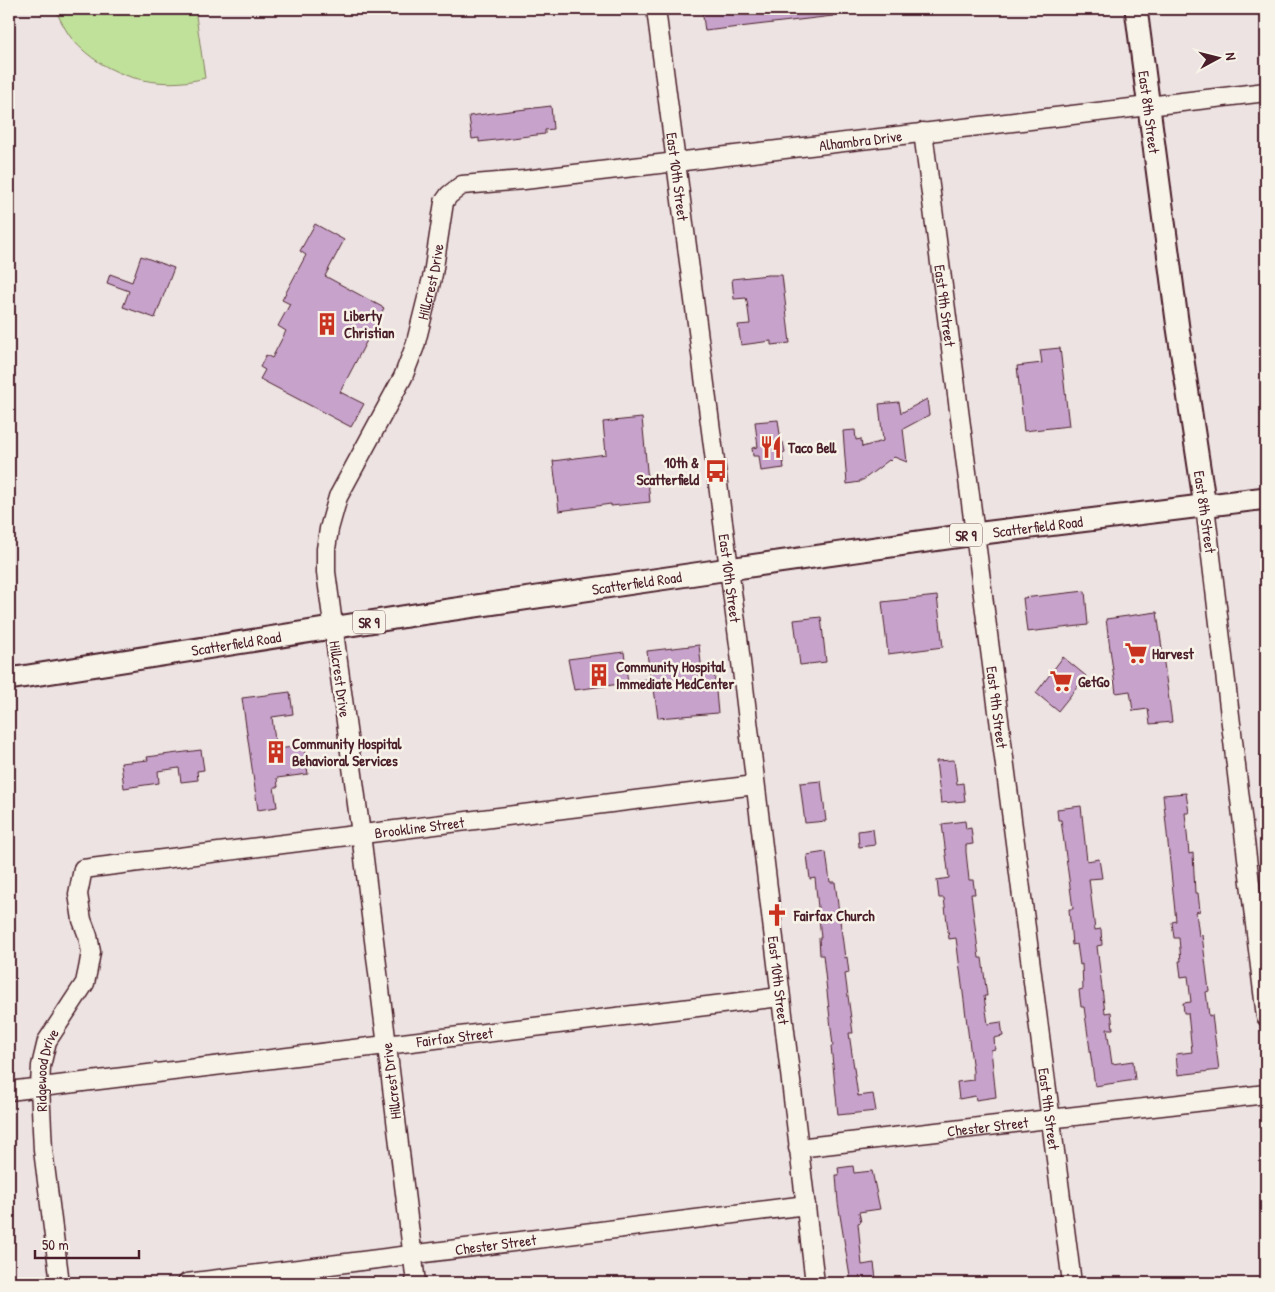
<svg xmlns="http://www.w3.org/2000/svg" width="1275" height="1292" font-family="'Patrick Hand',sans-serif">
<style>
.pitch{fill:#c0e19a;stroke:#858062}
.building{fill:#c7a3cc;stroke:#4a1f2b}
.lines{fill:none;stroke-linecap:round;stroke-linejoin:round}
.minor-casing{stroke:#4a1f2b;stroke-width:21}
.major-casing{stroke:#4a1f2b;stroke-width:25}
.minor{stroke:#f7f3e8;stroke-width:18}
.major{stroke:#f7f3e8;stroke-width:21}
.labels{text-anchor:middle;dominant-baseline:central;stroke-width:5;stroke-linejoin:round;paint-order:stroke}
.shield{fill:#f7f3e8;stroke:#7e5f64;stroke-width:1}
.shield-label{font-size:14px;font-weight:bold;fill:#4a1f2b}
.street-label{font-size:15px;fill:#4a1f2b;stroke:#f7f3e8}
.poi-label{font-size:15px;font-weight:bold;fill:#4a1f2b;stroke:#f7f3e8;text-anchor:start}
</style>
<rect width="100%" height="100%" fill="#ede3e2"/>
<filter id="ink" filterUnits="userSpaceOnUse"><feTurbulence type="fractalNoise" baseFrequency=".02" numOctaves="2"/><feDisplacementMap in="SourceGraphic" scale="10" xChannelSelector="R" yChannelSelector="G"/><feConvolveMatrix kernelMatrix="1 2 1 2 8 2 1 2 1" color-interpolation-filters="sRGB"/></filter>
<g filter="url(#ink)">
<!-- pitch -->
<path class="pitch" d="M55,9H195L205,78C158,91 105,77 72,39C65,30 60,19 55,9Z"/>
<!-- building -->
<g class="building">
<polygon points="702,9 721,9 722,10 734,9 832,9 833,16 705,31"/>
<polygon points="551,106 553,129 545,130 545,134 479,142 479,138 472,139 469,116"/>
<polygon points="315,224 344,240 325,276 384,308 340,392 364,404 351,427 260,379 265,370 260,367 266,355 272,358 286,331 278,326 290,304 282,300 306,255 300,251"/>
<polygon points="141,256 174,268 155,318 123,307 129,291 107,283 110,274 132,282"/>
<polygon points="768,275 782,275 790,343 771,345 771,341 741,345 738,325 750,324 747,301 746,298 734,299 732,279"/>
<polygon points="1060,348 1069,426 1024,431 1017,366 1042,363 1040,350"/>
<polygon points="927,399 929,415 903,429 907,462 894,457 890,461 889,460 863,480 860,480 860,482 847,484 843,431 855,430 856,440 861,439 862,447 883,441 879,404 899,402 901,413"/>
<polygon points="642,418 650,502 611,506 611,504 559,511 553,461 606,454 603,422"/>
<polygon points="778,420 781,442 783,442 785,452 782,453 784,468 761,471 759,456 753,456 752,448 758,447 755,422"/>
<polygon points="1085,591 1088,625 1027,632 1023,598"/>
<polygon points="937,596 943,647 888,654 882,602"/>
<polygon points="1157,612 1172,722 1150,724 1148,709 1133,711 1130,691 1116,693 1106,619"/>
<polygon points="821,617 826,662 800,665 794,620"/>
<polygon points="699,645 702,672 714,670 718,713 658,718 654,689 630,691 629,681 650,679 647,651"/>
<polygon points="624,652 628,683 574,690 568,659"/>
<polygon points="1063,657 1086,676 1058,711 1036,693"/>
<polygon points="290,692 293,714 272,717 276,749 304,746 308,774 277,778 278,787 274,787 277,807 258,810 242,698"/>
<polygon points="201,750 204,770 197,771 198,780 181,782 179,768 158,771 159,783 124,788 121,763 148,760 147,757"/>
<polygon points="954,760 957,784 963,783 965,801 941,803 936,761"/>
<polygon points="821,781 826,821 805,823 800,783"/>
<polygon points="1186,793 1189,813 1185,813 1189,854 1193,853 1195,893 1198,893 1200,911 1196,912 1199,936 1202,935 1209,991 1206,992 1209,1016 1212,1015 1219,1070 1178,1075 1176,1054 1192,1052 1188,1013 1184,1013 1183,1003 1191,1002 1188,976 1181,977 1179,961 1181,961 1179,938 1174,938 1172,922 1176,921 1163,795"/>
<polygon points="1081,806 1087,861 1099,859 1102,878 1089,879 1095,930 1101,929 1102,945 1097,946 1105,1013 1111,1012 1113,1029 1107,1029 1112,1064 1133,1061 1135,1080 1095,1086 1084,1007 1081,1007 1079,990 1083,989 1082,964 1080,965 1077,944 1072,945 1069,909 1073,909 1061,820 1058,820 1057,809"/>
<polygon points="965,821 966,829 971,828 973,844 966,845 966,852 969,880 973,880 975,894 971,894 979,958 982,958 987,996 984,996 988,1024 1001,1022 1003,1036 994,1038 995,1049 991,1050 996,1097 976,1100 975,1096 959,1099 957,1082 973,1080 973,1071 956,938 949,939 944,898 939,898 937,880 949,878 942,824"/>
<polygon points="873,829 875,845 859,847 858,831"/>
<polygon points="826,852 830,882 835,882 845,958 847,957 849,973 845,974 853,1033 849,1033 858,1096 873,1094 876,1111 838,1115 831,1046 833,1046 823,955 820,955 819,938 821,938 815,878 810,879 807,855"/>
<polygon points="853,1166 854,1173 872,1171 880,1209 859,1212 861,1222 858,1223 862,1265 874,1263 876,1279 867,1281 867,1283 851,1283 838,1203 836,1175 839,1175 838,1168"/>
</g>
<g class="lines">
<defs>
<g id="minor">
<path id="s1" d="M656,9L739,645L815,1283"/>
<path id="s2" d="M923,132L1072,1283"/>
<polyline points="1205,506 1266,1017"/>
<path id="s3" d="M9,1091L780,997"/>
<path id="s4" d="M798,1148L1266,1094"/>
<path id="s5" d="M60,1283L43,1150L40,1087L41,1066L47,1041L85,983L88,969L91,952L88,936L82,920L78,894L83,869L755,785"/>
<path id="s6" d="M187,1283L806,1205"/>
<path id="s7" d="M416,1283L361,834L326,572V549L329,529L338,497L403,377L415,346L433,274L444,202L449,195L462,185L524,180L1266,92"/>
</g>
<g id="major">
<path id="s8" d="M1136,9L1178,328L1205,506"/>
<path id="s9" d="M9,679L414,615L729,569L975,534L1266,498"/>
</g>
</defs>
<!-- minor casing -->
<use href="#minor" class="minor-casing"/>
<!-- major casing -->
<use href="#major" class="major-casing"/>
<!-- minor -->
<use href="#minor" class="minor"/>
<!-- major -->
<use href="#major" class="major"/>
</g>
</g>
<!-- icons -->
<defs>
<symbol id="building-bare" viewBox="-9 -9 18 18"><path d="M-4-6H4V6H1V3H-1V6H-4ZM-2.5-4.3h1.7v1.8h-1.7ZM.8-4.3h1.7v1.8H.8ZM-2.5-1h1.7V.8h-1.7ZM.8-1h1.7V.8H.8Z" fill="#c8321e" stroke="#f7f3e8" stroke-width="2.5" paint-order="stroke"/></symbol>
<symbol id="restaurant-bare" viewBox="-9 -9 18 18"><path d="M-5-6h1v4h1v-4h1v4h1v-4h1v5L-1.5 .5V6h-2V.5L-5-1ZM5-6V6H3V1.5H1.5Q1.5-4 5-6Z" fill="#c8321e" stroke="#f7f3e8" stroke-width="2.5" paint-order="stroke"/></symbol>
<symbol id="bus-bare" viewBox="-9 -9 18 18"><path d="M-5-6H5V4H4V6H2V4H-2V6H-4V4H-5ZM-3.5-4V0h7V-4ZM-3.5 1.2v1.5H-2V1.2ZM2 1.2v1.5H3.5V1.2Z" fill="#c8321e" stroke="#f7f3e8" stroke-width="2.5" paint-order="stroke"/></symbol>
<symbol id="supermarket-bare" viewBox="-9 -9 18 18"><path d="M-6-5.5h2.5l.6 2H6L4.5 2H-2.5L-4.4-4H-6ZM-1.5 3.2a1.3 1.3 0 1 0 .1 0ZM3 3.2a1.3 1.3 0 1 0 .1 0Z" fill="#c8321e" stroke="#f7f3e8" stroke-width="2.5" paint-order="stroke"/></symbol>
<symbol id="church-bare" viewBox="-9 -9 18 18"><path d="M-1.2-6h2.4v3.5h3.3v2.4h-3.3V6h-2.4V-.1h-3.3v-2.4h3.3Z" fill="#c8321e" stroke="#f7f3e8" stroke-width="2.5" paint-order="stroke"/></symbol>
</defs>
<g fill-rule="evenodd">
<use href="#building-bare" x="311" y="308" width="32" height="32"/>
<use href="#restaurant-bare" x="755" y="431" width="32" height="32"/>
<use href="#bus-bare" x="700" y="455" width="32" height="32"/>
<use href="#supermarket-bare" x="1120" y="637" width="32" height="32"/>
<use href="#building-bare" x="583" y="659" width="32" height="32"/>
<use href="#supermarket-bare" x="1045" y="665" width="32" height="32"/>
<use href="#building-bare" x="260" y="736" width="32" height="32"/>
<use href="#church-bare" x="761" y="899" width="32" height="32"/>
</g>
<g class="labels">
<!-- shield labels -->
<g class="shield">
<rect x="950" y="523.5" width="32" height="23" rx="4"/>
<rect x="353" y="610.5" width="32" height="23" rx="4"/>
</g>
<g class="shield-label">
<text x="966" y="535">SR 9</text>
<text x="369" y="622">SR 9</text>
</g>
<!-- street labels -->
<g class="street-label">
<text stroke="none"><textPath href="#s8" startOffset="104">East 8th Street</textPath></text>
<text stroke="none"><textPath href="#s7" startOffset="1536">Alhambra Drive</textPath></text>
<text stroke="none"><textPath href="#s1" startOffset="169">East 10th Street</textPath></text>
<text stroke="none"><textPath href="#s7" startOffset="1029">Hillcrest Drive</textPath></text>
<text stroke="none"><textPath href="#s2" startOffset="175">East 9th Street</textPath></text>
<text transform="translate(1205 512) rotate(82)">East 8th Street</text>
<text stroke="none"><textPath href="#s9" startOffset="1040">Scatterfield Road</textPath></text>
<text stroke="none"><textPath href="#s1" startOffset="574">East 10th Street</textPath></text>
<text stroke="none"><textPath href="#s9" startOffset="635">Scatterfield Road</textPath></text>
<text stroke="none"><textPath href="#s9" startOffset="230">Scatterfield Road</textPath></text>
<text transform="translate(340 679) rotate(82)">Hillcrest Drive</text>
<text stroke="none"><textPath href="#s2" startOffset="580">East 9th Street</textPath></text>
<text stroke="none"><textPath href="#s5" startOffset="769">Brookline Street</textPath></text>
<text stroke="none"><textPath href="#s1" startOffset="979">East 10th Street</textPath></text>
<text stroke="none"><textPath href="#s3" startOffset="449">Fairfax Street</textPath></text>
<text stroke="none"><textPath href="#s5" startOffset="215">Ridgewood Drive</textPath></text>
<text transform="translate(391 1081) rotate(-97)">Hillcrest Drive</text>
<text stroke="none"><textPath href="#s2" startOffset="985">East 9th Street</textPath></text>
<text stroke="none"><textPath href="#s4" startOffset="191">Chester Street</textPath></text>
<text stroke="none"><textPath href="#s6" startOffset="311">Chester Street</textPath></text>
</g>
<!-- poi labels -->
<g class="poi-label">
<text x="344" y="315">Liberty<tspan x="344" dy="17">Christian</tspan></text>
<text x="788" y="447">Taco Bell</text>
<text x="699" y="462" text-anchor="end">10th &amp;<tspan x="699" dy="17">Scatterfield</tspan></text>
<text x="1152" y="653">Harvest</text>
<text x="616" y="666">Community Hospital<tspan x="616" dy="17">Immediate MedCenter</tspan></text>
<text x="1078" y="681">GetGo</text>
<text x="292" y="743">Community Hospital<tspan x="292" dy="17">Behavioral Services</tspan></text>
<text x="794" y="915">Fairfax Church</text>
</g>
</g>
<!-- margin -->
<rect width="1275" height="1292" fill="none" stroke="#f7f3e8" stroke-width="30"/>
<rect x="15" y="15" width="1245" height="1262" fill="none" stroke="#4a1f2b" stroke-width="2" filter="url(#ink)"/>
<!-- north arrow -->
<g transform="translate(1218 58) rotate(83)" stroke="#f7f3e8" stroke-width="4" paint-order="stroke">
<path d="M0-4L9 19L0 12L-9 19Z" fill="#4a1f2b"/>
<text y="-8" font-size="14" font-weight="bold" text-anchor="middle" fill="#4a1f2b">N</text>
</g>
<!-- scale -->
<path d="M35 1250v8h104v-8" fill="none" stroke="#4a1f2b" stroke-width="2.5"/>
<text x="42" y="1250" font-size="15" fill="#4a1f2b" stroke="#f7f3e8" stroke-width="4" paint-order="stroke">50 m</text>
</svg>
